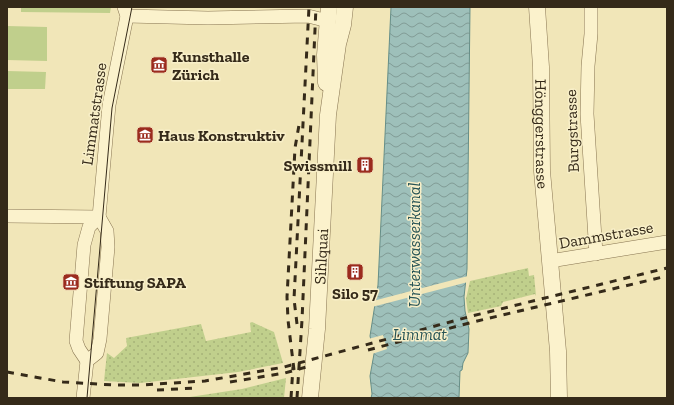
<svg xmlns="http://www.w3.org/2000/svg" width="674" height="405" font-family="'Zilla Slab',serif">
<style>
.grass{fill:url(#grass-dots)}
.park{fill:#c0cf8c}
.water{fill:url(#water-waves);stroke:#658e88}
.pier{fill:#f1e6b8}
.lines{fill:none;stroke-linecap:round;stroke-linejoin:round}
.minor-casing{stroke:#887552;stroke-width:14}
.tertiary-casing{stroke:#887552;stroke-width:17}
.minor{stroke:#fbf2cc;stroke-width:13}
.tertiary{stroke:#fbf2cc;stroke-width:16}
.tram{stroke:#352a19;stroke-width:1}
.rail{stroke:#352a19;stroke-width:3;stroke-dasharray:7 7;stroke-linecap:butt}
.labels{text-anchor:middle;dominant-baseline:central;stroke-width:3;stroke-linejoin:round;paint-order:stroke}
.poi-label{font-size:16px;font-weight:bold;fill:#352a19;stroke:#f8efc8;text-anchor:start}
.street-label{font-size:16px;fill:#352a19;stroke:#f8efc8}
.water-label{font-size:17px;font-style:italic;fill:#275456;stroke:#f8efc8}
</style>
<defs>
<pattern id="grass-dots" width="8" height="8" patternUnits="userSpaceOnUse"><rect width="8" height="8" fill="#c0cf8c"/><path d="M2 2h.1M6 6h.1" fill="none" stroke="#a6b278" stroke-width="1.8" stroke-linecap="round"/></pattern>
<pattern id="water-waves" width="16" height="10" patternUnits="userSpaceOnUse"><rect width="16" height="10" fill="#9ec0ba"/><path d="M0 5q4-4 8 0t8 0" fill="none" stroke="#829c96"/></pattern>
</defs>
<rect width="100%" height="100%" fill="#f1e6b8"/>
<!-- grass -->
<g class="grass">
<polygon points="528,268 529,276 534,275 536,296 535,294 503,302 501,306 468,313 466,299 470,281"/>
<polygon points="252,322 274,332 283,363 238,372 140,383 104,381 107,353 114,358 127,346 126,338 201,324 206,341 251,332 250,323"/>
<polygon points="286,378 284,398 183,398 242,389"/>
</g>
<!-- park -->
<g class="park">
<polygon points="21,7 111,7 110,13 21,12"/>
<polygon points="7,26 47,27 47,61 7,60"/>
<polygon points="7,71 46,72 45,89 7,89"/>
</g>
<!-- water -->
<polygon class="water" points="391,7 470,7 467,269 464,297 465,311 469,329 468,353 463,363 462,370 460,371 459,398 371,398 372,394 370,376 374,354 370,336 378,285"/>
<!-- pier -->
<g class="pier">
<polygon points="468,276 468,282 372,307 373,301"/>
<polygon points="383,335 387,349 372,354 368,339"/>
</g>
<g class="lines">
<defs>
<g id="minor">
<polyline points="591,7 591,34 588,66 587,114 596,254"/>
<polyline points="127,16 208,18 308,16 328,21"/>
<polyline points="7,216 99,217"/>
<polyline points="550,261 667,242"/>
<polyline points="87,361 79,349 76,341 84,245 89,227 99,217 109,105 127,16 124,7"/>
<polyline points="83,398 87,361 97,353 100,339 108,247 107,231 99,217"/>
</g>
<g id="tertiary">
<path id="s1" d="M537,7L541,67L542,171L558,351L559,398"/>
<polyline points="326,83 325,55 329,7"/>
<path id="s2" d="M310,398L317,329L328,115L338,44L343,25L345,7"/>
</g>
</defs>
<!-- minor casing -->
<use href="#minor" class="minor-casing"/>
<!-- tertiary casing -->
<use href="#tertiary" class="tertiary-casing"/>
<!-- minor -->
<use href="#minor" class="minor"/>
<!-- tertiary -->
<use href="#tertiary" class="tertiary"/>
<!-- tram -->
<polyline class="tram" points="87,398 112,108 132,7"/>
<!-- rail -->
<g class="rail">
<polyline points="297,324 294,299 309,7"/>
<polyline points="368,350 473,322 667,276"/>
<polyline points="294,370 288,320 287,297 295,148 299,125"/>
<polyline points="7,372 63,382 114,385 140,385 205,381 284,367 472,316 667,268"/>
<polyline points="230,382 285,373 310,366"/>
<polyline points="157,390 195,388"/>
<polyline points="291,398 293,367"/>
<polyline points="297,398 302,320 316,7"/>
</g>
</g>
<!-- icons -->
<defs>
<symbol id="museum-square" viewBox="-11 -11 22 22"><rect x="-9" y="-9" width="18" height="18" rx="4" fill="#9b2b1e" stroke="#f8efc8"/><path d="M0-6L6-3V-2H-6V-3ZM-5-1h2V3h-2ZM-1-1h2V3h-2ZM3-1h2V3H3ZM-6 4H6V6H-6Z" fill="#fff"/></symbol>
<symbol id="building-square" viewBox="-11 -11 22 22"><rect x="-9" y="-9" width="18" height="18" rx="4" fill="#9b2b1e" stroke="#f8efc8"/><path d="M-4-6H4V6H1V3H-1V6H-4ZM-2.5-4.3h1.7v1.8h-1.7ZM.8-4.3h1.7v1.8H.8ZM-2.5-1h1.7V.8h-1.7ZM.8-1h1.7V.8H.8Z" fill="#fff"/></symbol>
</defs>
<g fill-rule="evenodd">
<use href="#museum-square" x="149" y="55" width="20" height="20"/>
<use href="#museum-square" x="135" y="125" width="20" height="20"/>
<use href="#building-square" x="355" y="155" width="20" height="20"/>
<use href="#building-square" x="345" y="262" width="20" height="20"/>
<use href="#museum-square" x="61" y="272" width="20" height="20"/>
</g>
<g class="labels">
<!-- poi labels -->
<g class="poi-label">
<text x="172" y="56">Kunsthalle<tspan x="172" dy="18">Zürich</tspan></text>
<text x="158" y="135">Haus Konstruktiv</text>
<text x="352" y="165" text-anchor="end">Swissmill</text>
<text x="84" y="282">Stiftung SAPA</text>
<text x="355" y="293" text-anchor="middle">Silo 57</text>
</g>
<!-- street labels -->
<g class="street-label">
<text transform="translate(94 114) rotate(-82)">Limmatstrasse</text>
<text transform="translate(572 131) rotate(-92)">Burgstrasse</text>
<text stroke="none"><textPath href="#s1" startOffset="127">Hönggerstrasse</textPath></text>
<text transform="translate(606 235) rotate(-10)">Dammstrasse</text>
<text stroke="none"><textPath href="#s2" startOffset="142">Sihlquai</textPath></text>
</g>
<!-- water labels -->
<g class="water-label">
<text transform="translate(414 245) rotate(-90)">Unterwasserkanal</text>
<text x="420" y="334">Limmat</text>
</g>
</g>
<!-- border -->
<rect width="674" height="405" fill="none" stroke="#352a19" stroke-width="16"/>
</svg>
